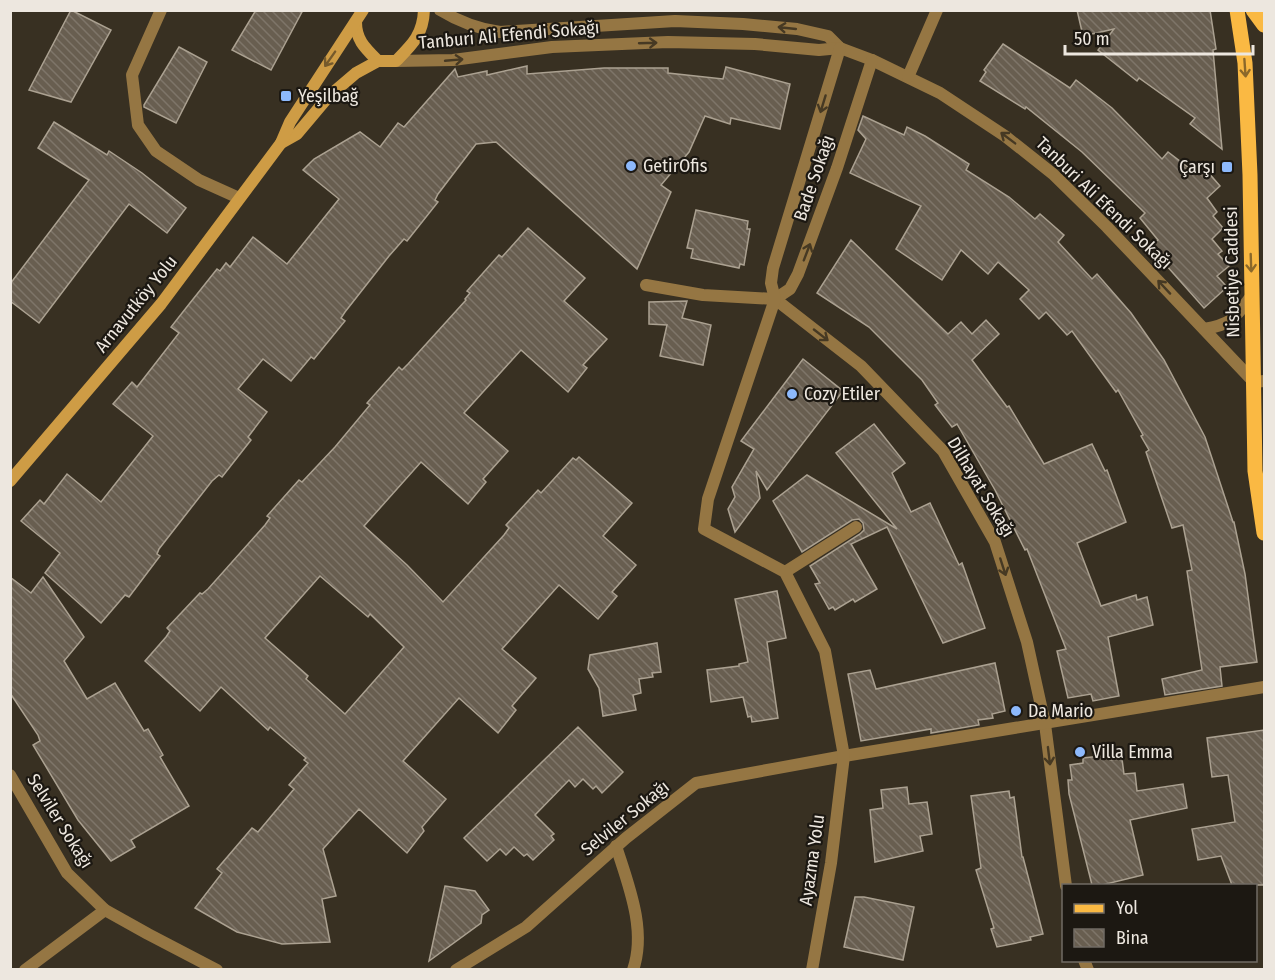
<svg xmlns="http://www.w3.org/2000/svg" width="1275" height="980" font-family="'Fira Sans Condensed',sans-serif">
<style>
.building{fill:url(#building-back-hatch);stroke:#aba191;stroke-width:1.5;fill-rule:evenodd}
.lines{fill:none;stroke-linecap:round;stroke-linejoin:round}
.street{stroke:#957643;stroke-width:12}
.secondary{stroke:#ce9c45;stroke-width:12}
.primary{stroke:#fab943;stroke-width:15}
.oneway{stroke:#463923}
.oneway2{stroke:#755a2c}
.oneway3{stroke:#8b682a}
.poi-dot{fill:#8db9fc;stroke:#1c1812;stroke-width:2}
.labels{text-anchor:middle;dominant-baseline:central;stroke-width:4.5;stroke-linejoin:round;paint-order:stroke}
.street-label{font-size:18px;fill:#ede7df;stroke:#1c1812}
.poi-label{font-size:18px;fill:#ede7df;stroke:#1c1812;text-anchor:start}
</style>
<defs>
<pattern id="building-back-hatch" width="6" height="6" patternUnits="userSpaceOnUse" patternTransform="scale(1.5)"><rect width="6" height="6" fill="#685e50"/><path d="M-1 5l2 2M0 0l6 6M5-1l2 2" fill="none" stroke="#7e7569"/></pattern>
</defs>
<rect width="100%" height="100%" fill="#383022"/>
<!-- building -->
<g class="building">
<polygon points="71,10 111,30 71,102 29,90"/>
<polygon points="256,10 303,10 271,70 232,50"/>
<polygon points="1077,10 1210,10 1216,49 1213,50 1222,149 1190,124 1195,118 1139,78 1137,81 1098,50 1114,29 1083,36"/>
<polygon points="1003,44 1070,88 1076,80 1112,108 1162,159 1168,152 1193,171 1200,163 1220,186 1207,198 1217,212 1213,216 1223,228 1212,239 1222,251 1218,254 1229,266 1217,276 1227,287 1204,308 1150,247 1158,240 1140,218 1145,213 1082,152 1026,107 1025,109 980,81 986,72 984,70"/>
<polygon points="179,47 207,62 176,123 144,107 144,105"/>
<polygon points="527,66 527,74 604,68 668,68 668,73 723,79 726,67 790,84 780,129 731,118 730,124 705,116 689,152 661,185 671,192 637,269 496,142 476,144 438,194 435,200 438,202 407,241 404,239 389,256 345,312 341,318 345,321 314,359 311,357 291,381 263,359 238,389 267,412 248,437 251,440 222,477 219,475 212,481 159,549 157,554 160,556 129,597 125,595 101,623 45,573 60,553 21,521 40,500 44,504 67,474 101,502 153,436 113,404 132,382 137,387 179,333 171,327 186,308 217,269 220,271 226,263 230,267 253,237 287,264 339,199 303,170 314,159 360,132 380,147 398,123 404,127 455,69 458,77 487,71 487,75"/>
<polygon points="863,116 904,135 907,127 925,136 969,164 966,170 1009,197 1035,219 1040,214 1064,235 1058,242 1092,279 1097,274 1131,313 1164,360 1205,437 1233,522 1234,522 1245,574 1257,662 1220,667 1222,686 1165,695 1162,679 1202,670 1187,571 1192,570 1183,525 1172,528 1146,452 1149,450 1141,436 1143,435 1118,390 1116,392 1072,331 1067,335 1046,312 1039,319 1020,299 1029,290 998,262 988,274 961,250 942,280 896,249 921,206 850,173 866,139 858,130"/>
<polygon points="54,122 107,155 109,151 142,173 186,208 167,233 129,204 39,323 10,301 10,284 89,180 38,148"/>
<polygon points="696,210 748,221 747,229 750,229 744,265 740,264 739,268 691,258 693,249 687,248"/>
<path d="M528,228L585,278L564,301L607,339L583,365L587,368L568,392L521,350L464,413L508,451L483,479L486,482L468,504L421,462L364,526L407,565L443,602L504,535L509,528L506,525L538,490L541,493L573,458L576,460L579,457L632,503L603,536L636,565L612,592L617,596L598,619L559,585L502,649L536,678L512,706L516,710L498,733L459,698L403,761L446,799L422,827L424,831L407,853L359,809L323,849L336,896L322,899L330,942L282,944L237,932L195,908L222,873L217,869L252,828L258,832L294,789L289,785L308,763L304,760L306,758L270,727L268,730L221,687L200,711L145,661L166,637L170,631L167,628L200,593L202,594L208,589L265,525L270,518L267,516L299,480L302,482L335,447L370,405L367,403L399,367L402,370L408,364L466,300L465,299L470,293L467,291L499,255L502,257ZM320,576L368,617L370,614L404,647L345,714L306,679L308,676L265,638Z"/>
<polygon points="851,240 948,334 961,322 972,334 986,320 999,334 972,360 1007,407 1009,406 1044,464 1092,444 1105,471 1107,470 1126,522 1077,543 1101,606 1136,595 1137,600 1147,597 1153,625 1108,637 1119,696 1093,701 1091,694 1068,698 1057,651 1066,649 1027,549 1025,550 995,490 957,424 952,427 935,405 938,403 922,380 869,327 817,293"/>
<polygon points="687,301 682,318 711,325 703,365 660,356 667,325 649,324 649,302"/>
<polygon points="803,359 843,391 767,490 756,471 760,498 735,532 728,509 735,497 732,487 754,449 741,441"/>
<polygon points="874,424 905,463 892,473 911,512 930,503 959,565 962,563 985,628 943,643 887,527 851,544 877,589 855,602 853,599 835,610 833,607 829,609 815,584 820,583 810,566 860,534 864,530 863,523 859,519 852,520 802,552 773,501 807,475 897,529 836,453"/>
<polygon points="10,577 31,593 43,577 84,637 64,661 87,699 115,683 144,731 148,729 163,755 160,757 189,806 131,840 135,847 111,861 78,820 33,745 40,741 38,735 10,693"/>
<polygon points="777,591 786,638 767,642 778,718 752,722 751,716 748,717 743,697 711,702 707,670 739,666 739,664 748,662 735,599"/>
<polygon points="657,643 661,672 652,673 653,677 639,679 641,693 633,695 636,710 603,716 599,688 588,669 590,655"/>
<polygon points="995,663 1005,711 992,714 993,718 978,720 979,725 931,733 931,729 861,741 848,674 870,670 876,689"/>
<polygon points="578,727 623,772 602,793 596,786 593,789 583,779 575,787 569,780 535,815 554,834 551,836 554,840 533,860 527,854 524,856 514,847 506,855 500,849 487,861 464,838"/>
<polygon points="1264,730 1264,885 1232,885 1221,856 1198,860 1192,829 1235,822 1228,775 1212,777 1207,738"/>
<polygon points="1110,755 1110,760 1122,759 1124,774 1135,773 1137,791 1183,784 1187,808 1130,820 1143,875 1102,885 1092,885 1069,794 1068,780 1072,780 1070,765 1083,763 1083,758"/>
<polygon points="907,787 909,804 927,802 932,834 920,836 923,851 875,862 870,810 883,808 881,790"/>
<polygon points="1009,791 1010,798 1014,797 1022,857 1023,857 1043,934 1030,937 1031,940 997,947 991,929 994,928 976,870 981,868 971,796"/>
<polygon points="445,886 475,891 489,910 482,915 481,923 429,961"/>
<polygon points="855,897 864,897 914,907 903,960 844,947"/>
</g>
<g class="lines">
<!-- street -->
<g class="street">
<polyline points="161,10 132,75 138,125 156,151 199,180 239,198"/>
<path d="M440,10C458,21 479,29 500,32L675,21L743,24L797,29L828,36L840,48L872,60L940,93L1005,136L1053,174L1107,227L1254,382L1264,381"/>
<polyline points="396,61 453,60 552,47 668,42 755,44 819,50 840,48"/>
<polyline points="908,77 937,10"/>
<polyline points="646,285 703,295 775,299 861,366 943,451 995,542 1027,642 1045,724 1066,886"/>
<polyline points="775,299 790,289 798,274 837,168 872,60"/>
<path d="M1204,329C1233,324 1235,318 1252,295"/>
<polyline points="785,572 856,527"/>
<polyline points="10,775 67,873 105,910 148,934 217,970"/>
<path d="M616,846C628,884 647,930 633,970"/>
<polyline points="1084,960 1088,970"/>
<polyline points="25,970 105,910"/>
<polyline points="456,970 526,927 626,838 696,783 844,756 1264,687"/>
<polyline points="812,970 831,863 844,756 825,651 785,572 704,529 708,499 775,299 771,283 773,268 840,48"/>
</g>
<!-- secondary -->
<g class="secondary">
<path d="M356,22C356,40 365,48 378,61"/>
<path d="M281,143L297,134L329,96L356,73L378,61H396C412,45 423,35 424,10"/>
<polyline points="10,481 161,304 281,143 290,122 363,10"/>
</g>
<!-- primary -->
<g class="primary">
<polyline points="1237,10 1245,63 1250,175 1255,471 1264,533"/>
<polyline points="1253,10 1264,25"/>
</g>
</g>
<!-- one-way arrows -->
<defs><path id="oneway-shaft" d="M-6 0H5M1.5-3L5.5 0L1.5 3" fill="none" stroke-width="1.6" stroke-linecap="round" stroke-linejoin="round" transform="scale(1.5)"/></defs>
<g class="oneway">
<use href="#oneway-shaft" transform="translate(787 28) rotate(-174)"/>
<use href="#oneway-shaft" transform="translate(648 43) rotate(-2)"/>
<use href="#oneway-shaft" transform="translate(454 60) rotate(-5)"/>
<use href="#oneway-shaft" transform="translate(823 104) rotate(107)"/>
<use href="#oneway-shaft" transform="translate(1008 138) rotate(-143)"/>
<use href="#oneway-shaft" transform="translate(807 252) rotate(-69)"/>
<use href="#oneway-shaft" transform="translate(1164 287) rotate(-133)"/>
<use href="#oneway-shaft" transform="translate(821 335) rotate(38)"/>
<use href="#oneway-shaft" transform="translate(1003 567) rotate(72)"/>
<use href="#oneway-shaft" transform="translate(1049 756) rotate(83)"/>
</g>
<use class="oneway2" href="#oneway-shaft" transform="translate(330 59) rotate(125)"/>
<g class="oneway3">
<use href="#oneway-shaft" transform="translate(1245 68) rotate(86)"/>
<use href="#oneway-shaft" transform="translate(1251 263) rotate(88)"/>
</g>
<!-- markers -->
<g class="poi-dot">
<rect x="280" y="90" width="12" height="12" rx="3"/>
<circle cx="631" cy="166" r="6"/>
<rect x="1221" y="161" width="12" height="12" rx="3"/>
<circle cx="792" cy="394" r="6"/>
<circle cx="1016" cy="711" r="6"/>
<circle cx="1080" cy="752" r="6"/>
</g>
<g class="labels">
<!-- street labels -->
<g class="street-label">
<text transform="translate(509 35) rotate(-5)">Tanburi Ali Efendi Sokağı</text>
<text transform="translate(814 178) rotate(-71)">Bade Sokağı</text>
<text transform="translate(1104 203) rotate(44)">Tanburi Ali Efendi Sokağı</text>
<text transform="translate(1232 272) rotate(-91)">Nisbetiye Caddesi</text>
<text transform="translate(136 304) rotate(-51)">Arnavutköy Yolu</text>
<text transform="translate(981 487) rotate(59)">Dilhayat Sokağı</text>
<text transform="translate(625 818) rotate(-39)">Selviler Sokağı</text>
<text transform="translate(60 821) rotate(58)">Selviler Sokağı</text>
<text transform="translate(812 860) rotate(-82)">Ayazma Yolu</text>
</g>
<!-- poi labels -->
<g class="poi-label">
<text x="298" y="96">Yeşilbağ</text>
<text x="643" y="166">GetirOfis</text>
<text x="1215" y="167" text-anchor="end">Çarşı</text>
<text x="804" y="394">Cozy Etiler</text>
<text x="1028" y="711">Da Mario</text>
<text x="1092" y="752">Villa Emma</text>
</g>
</g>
<!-- border -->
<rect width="1275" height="980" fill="none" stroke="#ede7df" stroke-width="24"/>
<!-- legend -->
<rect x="1062" y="884" width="195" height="78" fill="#1c1812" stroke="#706b64" stroke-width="1.5"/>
<rect x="1074" y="904" width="30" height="9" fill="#fab943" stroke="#706b64" stroke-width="1.5"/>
<text x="1116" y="914" font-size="18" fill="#ede7df">Yol</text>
<rect x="1074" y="929" width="30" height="18" fill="url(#building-back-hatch)" stroke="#706b64" stroke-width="1.5"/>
<text x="1116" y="944" font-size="18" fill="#ede7df">Bina</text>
<!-- scale -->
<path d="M1065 45v9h188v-9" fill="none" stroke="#ede7df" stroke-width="3"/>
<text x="1074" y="45" font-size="18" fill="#ede7df" stroke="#1c1812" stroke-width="4.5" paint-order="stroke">50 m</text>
</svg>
